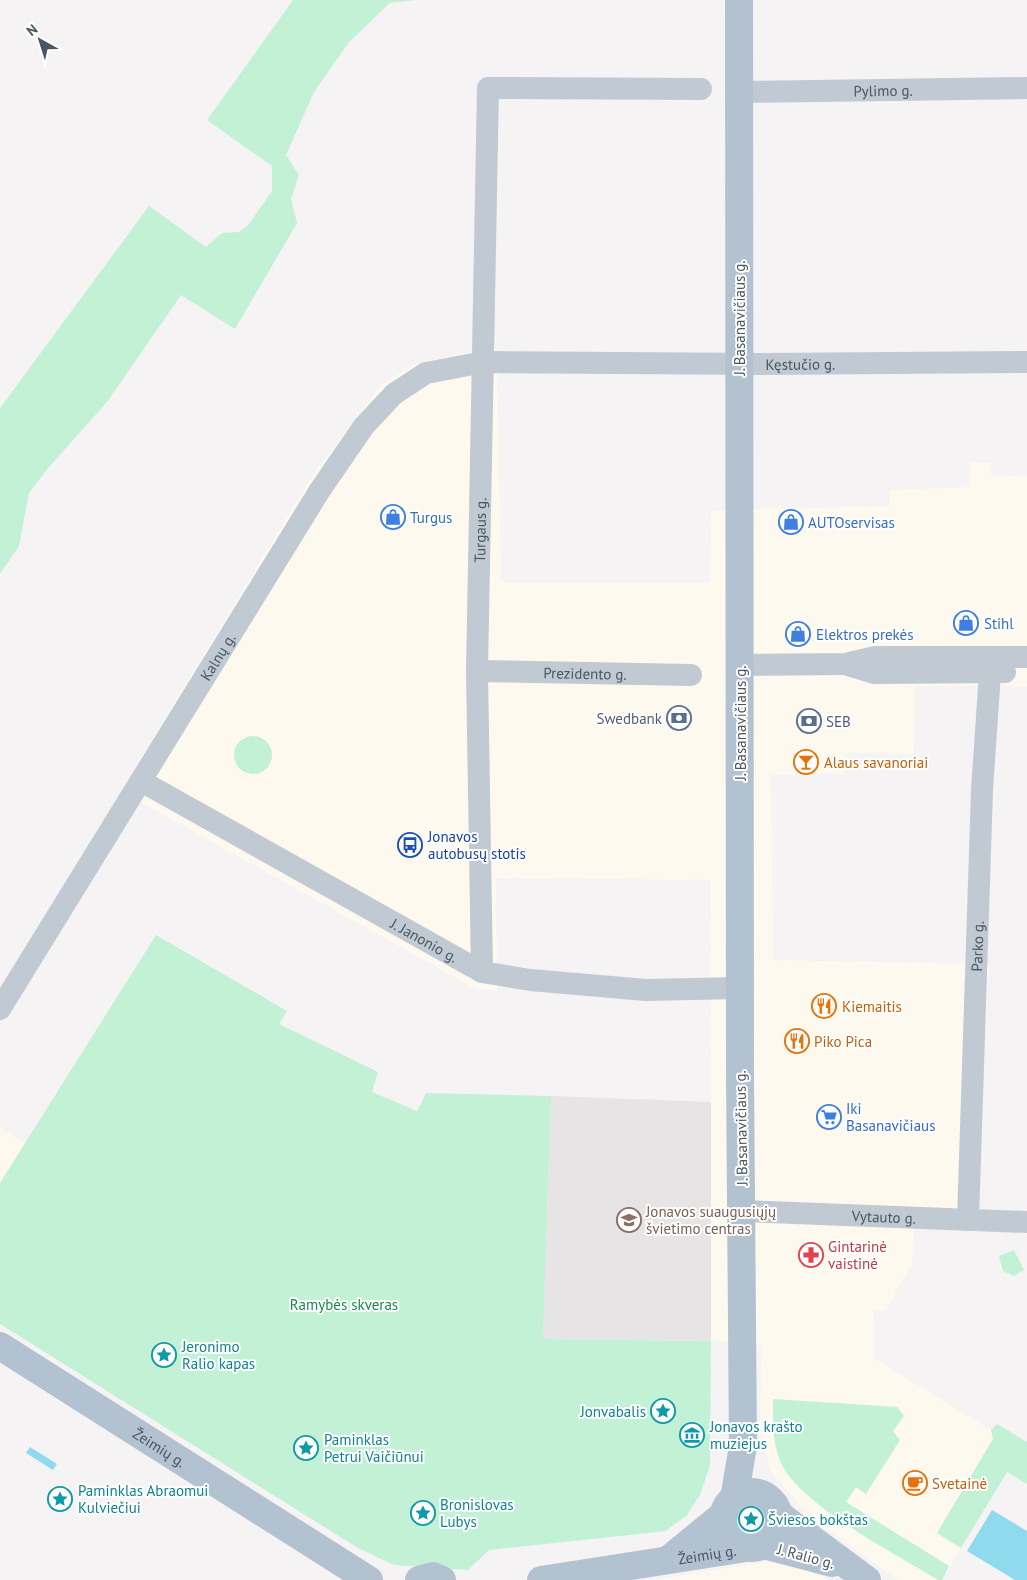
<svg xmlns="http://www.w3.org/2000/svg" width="1027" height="1580" font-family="'PT Sans',sans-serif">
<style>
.commercial{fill:#fdf9ef}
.education{fill:#e6e4e5}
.green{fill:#c3f1d5}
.water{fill:#90daee}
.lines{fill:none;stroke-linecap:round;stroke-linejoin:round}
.minor{stroke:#c1cad2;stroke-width:22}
.major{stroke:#b3c2d1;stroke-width:28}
.labels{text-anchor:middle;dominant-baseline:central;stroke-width:4;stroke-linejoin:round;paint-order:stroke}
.street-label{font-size:15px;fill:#4a5661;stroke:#fff}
.shop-label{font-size:15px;fill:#366cbe;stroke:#fff;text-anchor:start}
.service-label{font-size:15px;fill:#4e5e75;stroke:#fff;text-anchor:end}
.food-label{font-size:15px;fill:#c56008;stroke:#fff;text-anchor:start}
.transit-label{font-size:15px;fill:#164399;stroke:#fff;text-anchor:start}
.education-label{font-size:15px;fill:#785e54;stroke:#fff;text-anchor:start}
.health-label{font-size:15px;fill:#be3a42;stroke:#fff;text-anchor:start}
.park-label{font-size:15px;fill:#17864f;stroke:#fff}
.culture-label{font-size:15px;fill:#0d838f;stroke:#fff;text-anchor:start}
</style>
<rect width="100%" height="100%" fill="#f5f3f3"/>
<!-- commercial -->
<g class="commercial">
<polygon points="497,347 501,582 710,582 711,510 890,506 890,490 969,487 970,462 991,463 991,475 1027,476 1027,686 915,686 914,754 846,753 845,773 771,775 773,960 989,964 974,1224 915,1222 912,1264 885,1311 874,1310 875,1359 991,1430 993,1438 937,1533 961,1548 942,1580 898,1580 829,1531 799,1505 771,1471 760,1433 761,1344 711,1341 710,880 496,878 497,990 476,989 121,791 310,479 381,385 416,363"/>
<polygon points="0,1128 25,1143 0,1183"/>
<polygon points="765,1562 799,1567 830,1580 651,1580"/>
</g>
<!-- education -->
<polygon class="education" points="551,1096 711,1102 711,1341 543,1339"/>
<!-- green -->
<g class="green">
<polygon points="293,0 415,0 390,3 349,42 314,92 286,155 299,175 291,199 297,223 235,329 181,295 107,402 48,468 29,493 19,546 0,574 0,408 149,206 206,247 222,233 239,232 249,224 272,191 272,166 207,120"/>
<circle cx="253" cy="755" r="19"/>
<polygon points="156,935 287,1011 279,1024 378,1072 372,1092 417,1111 426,1093 551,1096 543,1339 711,1341 710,1465 700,1495 687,1515 666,1531 489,1550 468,1570 394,1565 358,1548 0,1324 0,1183"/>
<polygon points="1014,1250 1024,1270 1014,1276 1003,1271 999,1256"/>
<path d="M773,1399L897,1407L904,1416L893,1431L900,1440L866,1494L856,1487L846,1502L949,1566L942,1580H938C896,1554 807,1509 783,1467C772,1447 773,1421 773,1399Z"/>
<polygon points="997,1424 1027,1442 1027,1484 1007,1472 961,1548 937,1533 993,1439 991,1430"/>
</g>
<!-- water -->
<g class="water">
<polygon points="30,1447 57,1464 53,1470 26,1453"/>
<polygon points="992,1510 1027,1531 1027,1580 1015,1580 967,1551"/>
</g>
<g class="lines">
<!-- minor -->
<g class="minor">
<path id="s1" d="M739,92L1027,88"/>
<polyline points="739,665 845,664 875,657 1027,657"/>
<polyline points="848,665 874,673 1005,672"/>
<path id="s2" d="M477,671L691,675"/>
<path id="s3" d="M141,781L482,972L530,980L646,990L740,988"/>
<path id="s4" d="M482,972L477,671L488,88L701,89"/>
<path id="s5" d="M0,1009L320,490L364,426L394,394L426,373L484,362L763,364L1027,362"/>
<path id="s6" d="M742,1211L1027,1222"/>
<path id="s7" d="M968,1220L982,790L990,673"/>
</g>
<!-- major -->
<g class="major">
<path id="s8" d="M0,1346L369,1580"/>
<circle cx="751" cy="1520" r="28"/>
<polyline points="734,1499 743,1446 740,1075 739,0"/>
<polyline points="778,1514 867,1580"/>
<polyline points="764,1545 832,1563"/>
<polyline points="669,1559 724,1514"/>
<polyline points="419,1580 433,1576 442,1580"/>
<path id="s9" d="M541,1580L746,1548"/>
</g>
</g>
<!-- icons -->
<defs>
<symbol id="shop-ring" viewBox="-11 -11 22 22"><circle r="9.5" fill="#fff" stroke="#3f7fe0" stroke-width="1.5"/><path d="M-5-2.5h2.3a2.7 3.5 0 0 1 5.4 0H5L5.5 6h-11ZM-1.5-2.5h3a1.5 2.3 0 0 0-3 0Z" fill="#3f7fe0"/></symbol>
<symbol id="bank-ring" viewBox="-11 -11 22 22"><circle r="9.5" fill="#fff" stroke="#5c6f8a" stroke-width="1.5"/><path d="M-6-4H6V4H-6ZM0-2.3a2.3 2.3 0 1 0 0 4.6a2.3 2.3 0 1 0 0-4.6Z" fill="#5c6f8a"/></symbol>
<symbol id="bar-ring" viewBox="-11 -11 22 22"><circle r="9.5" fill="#fff" stroke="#e8710a" stroke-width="1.5"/><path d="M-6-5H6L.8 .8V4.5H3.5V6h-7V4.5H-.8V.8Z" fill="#e8710a"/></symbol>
<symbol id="bus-ring" viewBox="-11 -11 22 22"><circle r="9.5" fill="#fff" stroke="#1a4fb4" stroke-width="1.5"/><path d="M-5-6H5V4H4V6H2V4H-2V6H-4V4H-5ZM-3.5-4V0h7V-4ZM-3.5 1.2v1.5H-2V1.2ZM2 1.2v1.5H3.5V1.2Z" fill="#1a4fb4"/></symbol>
<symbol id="restaurant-ring" viewBox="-11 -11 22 22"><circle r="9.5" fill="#fff" stroke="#e8710a" stroke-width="1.5"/><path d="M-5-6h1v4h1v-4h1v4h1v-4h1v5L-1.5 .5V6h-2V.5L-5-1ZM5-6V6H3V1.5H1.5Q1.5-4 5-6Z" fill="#e8710a"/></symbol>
<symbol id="supermarket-ring" viewBox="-11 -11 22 22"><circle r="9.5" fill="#fff" stroke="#3f7fe0" stroke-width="1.5"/><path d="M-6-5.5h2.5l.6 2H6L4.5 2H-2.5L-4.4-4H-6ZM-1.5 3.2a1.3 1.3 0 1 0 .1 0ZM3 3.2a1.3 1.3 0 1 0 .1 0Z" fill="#3f7fe0"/></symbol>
<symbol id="school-ring" viewBox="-11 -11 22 22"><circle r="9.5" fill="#fff" stroke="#8d6e63" stroke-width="1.5"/><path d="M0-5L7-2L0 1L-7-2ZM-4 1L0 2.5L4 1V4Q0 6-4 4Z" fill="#8d6e63"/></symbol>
<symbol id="pharmacy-ring" viewBox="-11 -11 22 22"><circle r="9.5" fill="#fff" stroke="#e0444e" stroke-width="1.5"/><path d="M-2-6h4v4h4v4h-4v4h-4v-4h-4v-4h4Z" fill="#e0444e"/></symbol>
<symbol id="sight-ring" viewBox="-11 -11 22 22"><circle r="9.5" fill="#fff" stroke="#0f9aa8" stroke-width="1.5"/><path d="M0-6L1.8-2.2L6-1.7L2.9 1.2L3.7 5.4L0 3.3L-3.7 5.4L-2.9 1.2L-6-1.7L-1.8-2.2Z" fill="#0f9aa8"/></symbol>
<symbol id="museum-ring" viewBox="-11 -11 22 22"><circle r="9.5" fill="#fff" stroke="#0f9aa8" stroke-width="1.5"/><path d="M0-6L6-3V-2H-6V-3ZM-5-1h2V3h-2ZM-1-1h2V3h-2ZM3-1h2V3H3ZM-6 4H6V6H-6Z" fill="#0f9aa8"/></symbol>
<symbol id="cafe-ring" viewBox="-11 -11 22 22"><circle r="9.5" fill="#fff" stroke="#e8710a" stroke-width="1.5"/><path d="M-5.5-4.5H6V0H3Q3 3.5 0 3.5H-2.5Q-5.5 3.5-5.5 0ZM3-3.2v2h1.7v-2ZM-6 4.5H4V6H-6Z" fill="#e8710a"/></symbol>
</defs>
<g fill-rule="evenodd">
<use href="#shop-ring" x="379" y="503" width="28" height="28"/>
<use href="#shop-ring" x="777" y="508" width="28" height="28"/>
<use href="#shop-ring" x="952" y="609" width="28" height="28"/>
<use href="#shop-ring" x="784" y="620" width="28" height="28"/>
<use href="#bank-ring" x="665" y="704" width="28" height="28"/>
<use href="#bank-ring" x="795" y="707" width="28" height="28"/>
<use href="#bar-ring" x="792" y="748" width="28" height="28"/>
<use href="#bus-ring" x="396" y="831" width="28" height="28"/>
<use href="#restaurant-ring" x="810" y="992" width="28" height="28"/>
<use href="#restaurant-ring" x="783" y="1027" width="28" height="28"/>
<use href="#supermarket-ring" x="815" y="1103" width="28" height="28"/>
<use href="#school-ring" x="615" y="1206" width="28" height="28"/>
<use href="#pharmacy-ring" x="797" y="1241" width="28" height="28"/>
<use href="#sight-ring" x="150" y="1341" width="28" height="28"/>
<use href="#sight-ring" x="649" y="1397" width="28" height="28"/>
<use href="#museum-ring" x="678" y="1421" width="28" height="28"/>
<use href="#sight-ring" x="292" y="1434" width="28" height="28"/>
<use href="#cafe-ring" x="901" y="1469" width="28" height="28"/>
<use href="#sight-ring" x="46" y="1485" width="28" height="28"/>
<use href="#sight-ring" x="409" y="1499" width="28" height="28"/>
<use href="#sight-ring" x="737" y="1505" width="28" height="28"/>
</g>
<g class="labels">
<!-- street labels -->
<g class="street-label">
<text stroke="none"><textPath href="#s1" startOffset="144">Pylimo g.</textPath></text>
<text transform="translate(739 318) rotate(-90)">J. Basanavičiaus g.</text>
<text stroke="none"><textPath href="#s5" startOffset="1145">Kęstučio g.</textPath></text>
<text stroke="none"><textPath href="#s4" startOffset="442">Turgaus g.</textPath></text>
<text stroke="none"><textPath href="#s5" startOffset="414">Kalnų g.</textPath></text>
<text stroke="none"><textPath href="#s2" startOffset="108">Prezidento g.</textPath></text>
<text transform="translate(740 723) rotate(-90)">J. Basanavičiaus g.</text>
<text stroke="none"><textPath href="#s3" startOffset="325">J. Janonio g.</textPath></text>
<text stroke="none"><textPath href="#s7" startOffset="274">Parko g.</textPath></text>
<text transform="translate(741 1128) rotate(-91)">J. Basanavičiaus g.</text>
<text stroke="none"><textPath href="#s6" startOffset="142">Vytauto g.</textPath></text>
<text stroke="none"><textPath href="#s8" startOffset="189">Žeimių g.</textPath></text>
<text stroke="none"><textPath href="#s9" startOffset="168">Žeimių g.</textPath></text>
<text transform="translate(806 1556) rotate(15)">J. Ralio g.</text>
</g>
<!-- shop labels -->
<g class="shop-label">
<text x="410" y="517">Turgus</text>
<text x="808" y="522">AUTOservisas</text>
<text x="984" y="623">Stihl</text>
<text x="816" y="634">Elektros prekės</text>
<text x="846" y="1108">Iki<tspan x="846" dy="17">Basanavičiaus</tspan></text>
</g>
<!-- service labels -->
<g class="service-label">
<text x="662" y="718">Swedbank</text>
<text x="826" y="721" text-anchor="start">SEB</text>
</g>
<!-- food labels -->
<g class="food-label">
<text x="824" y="762">Alaus savanoriai</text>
<text x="842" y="1006">Kiemaitis</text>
<text x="814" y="1041">Piko Pica</text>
<text x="932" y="1483">Svetainė</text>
</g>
<!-- transit labels -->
<g class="transit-label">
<text x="428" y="836">Jonavos<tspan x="428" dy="17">autobusų stotis</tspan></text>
</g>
<!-- education labels -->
<g class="education-label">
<text x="646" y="1211">Jonavos suaugusiųjų<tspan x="646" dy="17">švietimo centras</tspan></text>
</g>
<!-- health labels -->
<g class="health-label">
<text x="828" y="1246">Gintarinė<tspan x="828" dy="17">vaistinė</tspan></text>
</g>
<!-- park labels -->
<g class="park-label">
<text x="344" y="1304">Ramybės skveras</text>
</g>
<!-- culture labels -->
<g class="culture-label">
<text x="182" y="1346">Jeronimo<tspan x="182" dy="17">Ralio kapas</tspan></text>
<text x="646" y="1411" text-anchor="end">Jonvabalis</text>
<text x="710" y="1426">Jonavos krašto<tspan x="710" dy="17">muziejus</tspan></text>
<text x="324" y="1439">Paminklas<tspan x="324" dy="17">Petrui Vaičiūnui</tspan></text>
<text x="78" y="1490">Paminklas Abraomui<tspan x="78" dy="17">Kulviečiui</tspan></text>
<text x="440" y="1504">Bronislovas<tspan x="440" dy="17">Lubys</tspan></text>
<text x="768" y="1519">Šviesos bokštas</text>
</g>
</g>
<!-- north arrow -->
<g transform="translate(40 40) rotate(321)" stroke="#ffffff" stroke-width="4" paint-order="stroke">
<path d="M0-4L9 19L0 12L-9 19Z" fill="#4a5661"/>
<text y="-8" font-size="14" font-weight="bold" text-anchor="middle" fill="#4a5661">N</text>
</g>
</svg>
